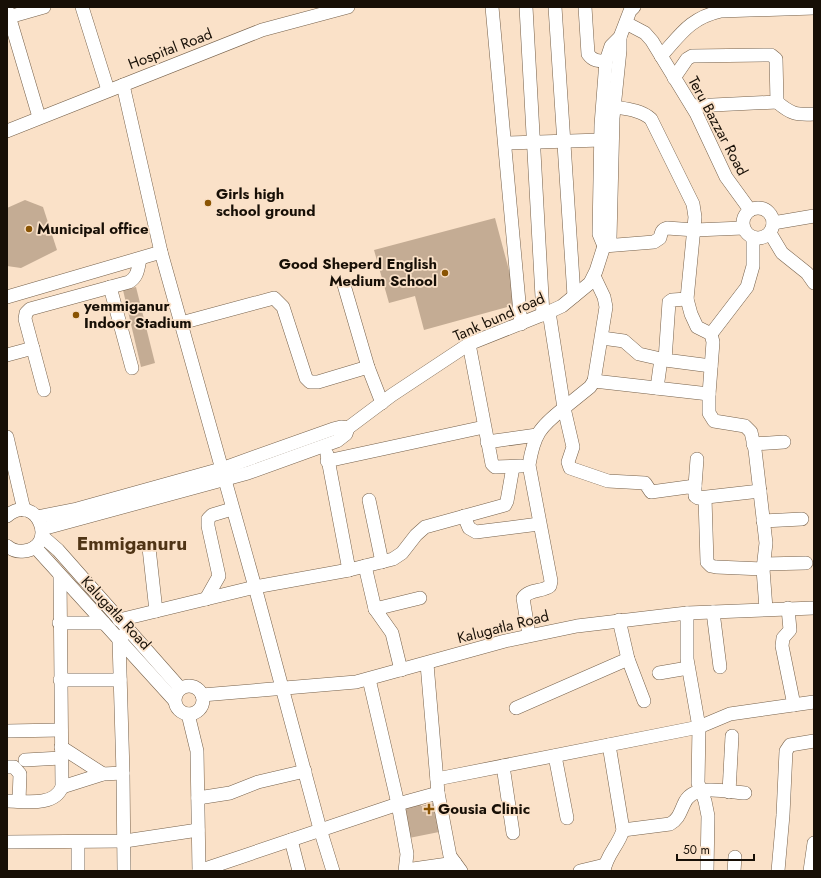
<svg xmlns="http://www.w3.org/2000/svg" width="821" height="878" font-family="Jost,sans-serif">
<style>
.building{fill:#c4ac94}
.lines{fill:none;stroke-linecap:round;stroke-linejoin:round}
.minor-casing{stroke:#76614b;stroke-width:14}
.minor{stroke:#fff;stroke-width:13}
.poi-dot{fill:#8a5403;stroke:#fae1c8;stroke-width:1.5}
.labels{text-anchor:middle;dominant-baseline:central;stroke-width:3.5;stroke-linejoin:round;paint-order:stroke}
.street-label{font-size:15px;fill:#170f06;stroke:#fae1c8}
.poi-label{font-size:15px;font-weight:bold;fill:#170f06;stroke:#fae1c8;text-anchor:start}
.district-label{font-size:19px;font-weight:bold;fill:#4f3415;stroke:#fae1c8}
</style>
<rect width="100%" height="100%" fill="#fae1c8"/>
<!-- building -->
<g class="building">
<polygon points="25,200 43,207 57,250 21,268 7,266 7,208"/>
<polygon points="495,218 518,304 424,330 415,296 389,303 374,250"/>
<polygon points="136,287 155,363 141,367 123,290"/>
<polygon points="420,800 421,806 433,803 439,832 409,838 402,804"/>
</g>
<g class="lines">
<defs>
<g id="minor">
<polyline points="82,7 108,90"/>
<polyline points="492,7 521,324"/>
<polyline points="526,7 543,315"/>
<polyline points="555,7 574,296"/>
<path d="M585,7L588,54C593,61 598,61 606,61"/>
<polyline points="7,9 39,117"/>
<polyline points="9,17 44,7"/>
<polyline points="626,23 645,33 652,41 696,113 726,177 750,210"/>
<path d="M661,56C681,34 690,18 721,11L814,8"/>
<polyline points="674,78 687,59 692,56 771,55 776,59 777,102 692,106"/>
<polyline points="123,85 161,252 255,587 320,829 333,871"/>
<path d="M777,102C791,114 796,115 814,114"/>
<polyline points="7,131 262,30 348,7"/>
<polyline points="505,143 601,140"/>
<circle cx="758" cy="223" r="15"/>
<polyline points="773,223 814,216"/>
<polyline points="770,233 782,253 807,273 814,283"/>
<polyline points="604,246 599,234 601,125 606,61 611,46 620,37 630,11 634,7"/>
<path d="M604,246L654,242L660,238C661,233 662,229 667,228L695,230L743,228"/>
<polyline points="594,276 604,297 606,307 594,381 590,387 564,408 573,447 568,462 570,468 608,481 645,483 651,492 695,486 695,496 698,498 760,491"/>
<polyline points="344,285 368,367"/>
<polyline points="110,287 132,368"/>
<polyline points="7,297 161,252"/>
<polyline points="687,299 672,300 669,302 665,360 711,366"/>
<polyline points="181,323 274,298 283,307 306,378 310,382 318,382 368,367 382,403"/>
<polyline points="711,334 747,287 753,266 753,238"/>
<polyline points="602,338 624,341 639,354 661,359"/>
<polyline points="469,344 492,464 495,467 521,466"/>
<polyline points="7,355 33,348"/>
<path d="M594,381L709,394L713,342L711,334L697,327L691,314L687,299L695,217L693,204L651,119C641,110 627,109 614,107"/>
<polyline points="657,388 661,359 665,360"/>
<path d="M44,390L25,319L26,313L30,309L129,282C138,277 138,268 140,259"/>
<polyline points="709,394 709,413 714,421 745,426 751,432 755,450 766,543 763,569 766,609"/>
<polyline points="348,428 392,395 469,344 549,312 562,306 590,283 596,271 604,246 610,238 613,118 620,50 620,37"/>
<polyline points="7,437 24,510"/>
<polyline points="487,442 537,435"/>
<polyline points="753,444 784,442"/>
<polyline points="327,454 349,570"/>
<polyline points="327,461 484,427"/>
<polyline points="695,486 697,459"/>
<polyline points="705,498 707,562 711,566 716,567 763,569"/>
<polyline points="369,500 382,562"/>
<path d="M7,516C37,491 59,547 24,551C18,552 12,550 7,546"/>
<polyline points="464,516 469,528 476,532 539,524"/>
<polyline points="37,517 77,509 221,469 333,429 341,427 348,428"/>
<polyline points="763,521 802,519"/>
<polyline points="42,529 248,473 337,441 346,434 348,428"/>
<polyline points="42,536 58,550 180,688"/>
<polyline points="35,547 174,700"/>
<polyline points="149,548 156,611"/>
<polyline points="764,564 806,563"/>
<polyline points="365,566 375,609 392,633 401,670"/>
<polyline points="206,599 219,576 208,526 208,519 212,515 232,509"/>
<polyline points="788,608 790,630 783,638 782,646 794,705"/>
<polyline points="375,609 420,598"/>
<polyline points="713,612 720,667"/>
<polyline points="687,613 687,659 699,727 698,783 705,801 708,816 707,871"/>
<polyline points="119,620 255,587 349,570 393,559 402,553 416,535 425,527 505,505 507,501 513,467"/>
<polyline points="619,620 628,659 644,701"/>
<polyline points="59,623 104,623"/>
<path d="M529,635L523,598C529,589 542,592 550,586L551,581L529,465C534,434 540,427 564,408L549,312"/>
<polyline points="427,664 438,793 450,856 461,871"/>
<polyline points="659,673 688,668"/>
<polyline points="369,679 398,804 407,854 405,871"/>
<polyline points="60,680 120,680"/>
<circle cx="189" cy="700" r="14"/>
<polyline points="202,695 356,682 505,641 577,626 687,613 814,608"/>
<polyline points="516,708 628,659"/>
<polyline points="188,714 197,751 199,871"/>
<polyline points="7,731 61,730"/>
<polyline points="61,747 103,774"/>
<polyline points="555,756 567,818"/>
<polyline points="25,760 61,758"/>
<polyline points="503,766 513,833"/>
<polyline points="7,767 14,767 20,774 19,801"/>
<polyline points="437,779 699,727 730,714 814,702"/>
<polyline points="62,787 103,774 123,773"/>
<polyline points="729,792 732,736"/>
<polyline points="198,798 230,793 258,782 305,771"/>
<path d="M7,801C25,801 54,807 62,787L60,576"/>
<path d="M623,830L670,824C679,819 680,812 684,804C693,782 727,792 745,793"/>
<polyline points="291,840 299,871"/>
<polyline points="7,842 125,841 198,830"/>
<polyline points="406,870 455,863"/>
<polyline points="78,871 78,842"/>
<polyline points="124,871 123,773 119,640 128,630"/>
<polyline points="199,871 398,804 438,793"/>
<polyline points="580,871 605,865"/>
<path d="M604,871C606,855 619,845 623,830L609,745"/>
<polyline points="734,871 735,857"/>
<polyline points="778,871 783,815 786,751 790,745 814,741"/>
<polyline points="810,871 814,843"/>
</g>
</defs>
<!-- minor casing -->
<use href="#minor" class="minor-casing"/>
<!-- minor -->
<use href="#minor" class="minor"/>
</g>
<!-- markers -->
<g class="poi-dot">
<circle cx="208" cy="203" r="4"/>
<circle cx="29" cy="229" r="4"/>
<circle cx="445" cy="273" r="4"/>
<circle cx="76" cy="315" r="4"/>
<path d="M427 803h4v4h4v4h-4v4h-4v-4h-4v-4h4z"/>
</g>
<g class="labels">
<!-- street labels -->
<g class="street-label">
<text transform="translate(170 49) rotate(-21)">Hospital Road</text>
<text transform="translate(718 126) rotate(62)">Teru Bazzar Road</text>
<text transform="translate(499 317) rotate(-24)">Tank bund road</text>
<text transform="translate(116 613) rotate(47)">Kalugatla Road</text>
<text transform="translate(503 627) rotate(-14)">Kalugatla Road</text>
</g>
<!-- poi labels -->
<g class="poi-label">
<text x="216" y="194">Girls high<tspan x="216" dy="17">school ground</tspan></text>
<text x="37" y="229">Municipal office</text>
<text x="437" y="264" text-anchor="end">Good Sheperd English<tspan x="437" dy="17">Medium School</tspan></text>
<text x="84" y="306">yemmiganur<tspan x="84" dy="17">Indoor Stadium</tspan></text>
<text x="438" y="809">Gousia Clinic</text>
</g>
<!-- district labels -->
<g class="district-label">
<text x="132" y="543">Emmiganuru</text>
</g>
</g>
<!-- border -->
<rect width="821" height="878" fill="none" stroke="#170f06" stroke-width="16"/>
<!-- scale -->
<path d="M677 854v6h77v-6" fill="none" stroke="#170f06" stroke-width="2"/>
<text x="683" y="854" font-size="12" fill="#170f06" stroke="#fae1c8" stroke-width="3" paint-order="stroke">50 m</text>
</svg>
